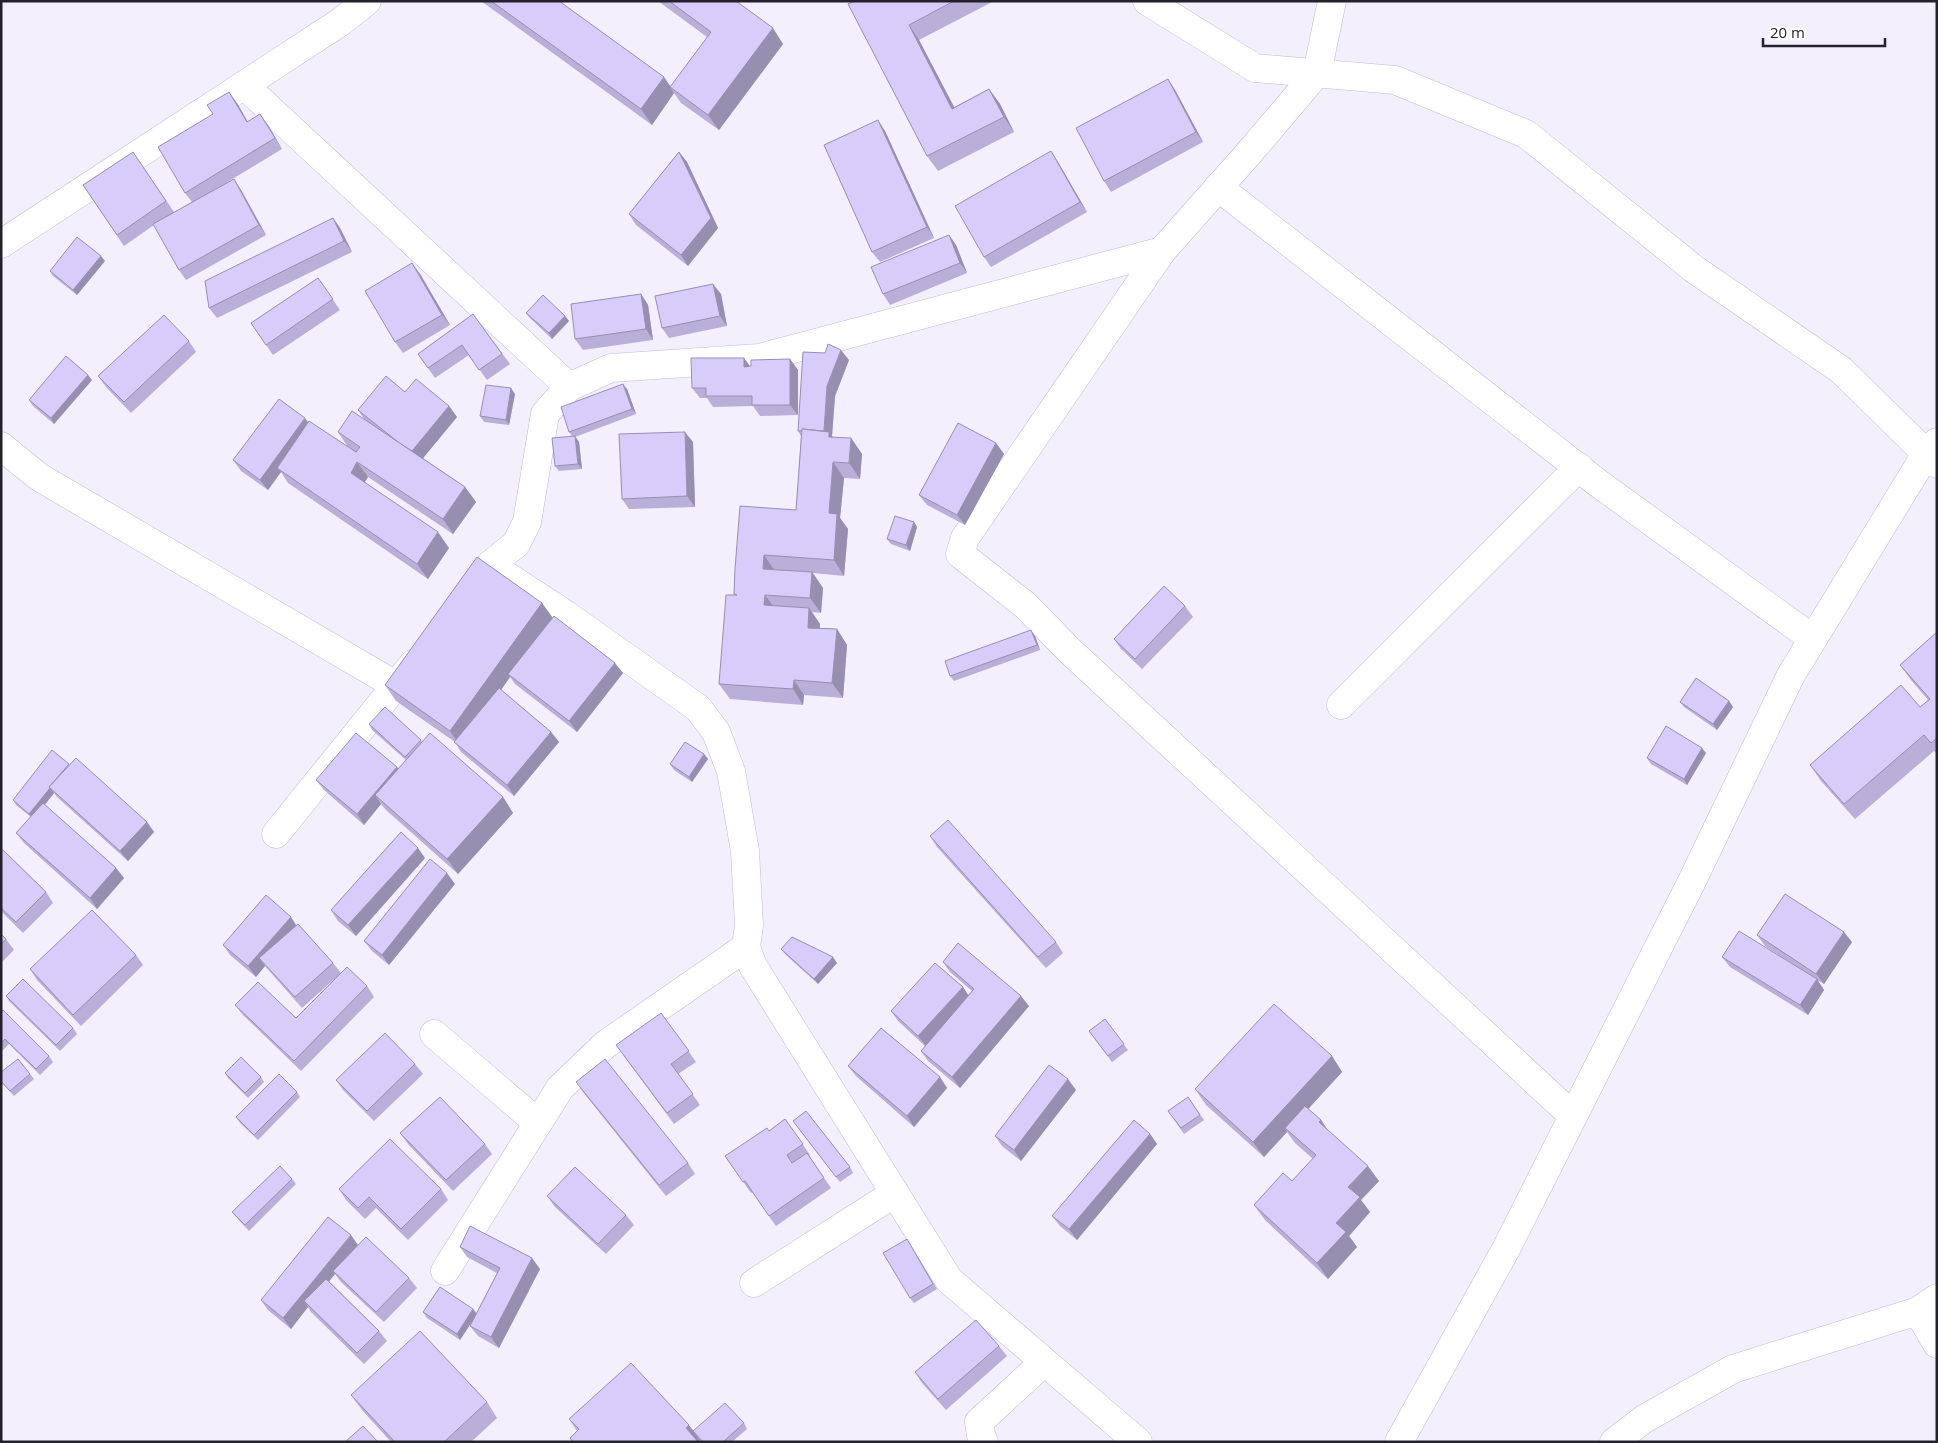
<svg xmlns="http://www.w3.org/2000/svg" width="1938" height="1443" font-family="'Open Sans',sans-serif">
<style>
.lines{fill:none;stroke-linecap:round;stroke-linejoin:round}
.minor-casing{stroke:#c3b9da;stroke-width:29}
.minor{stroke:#fff;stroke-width:28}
.wall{fill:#baafd8}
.shaded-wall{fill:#978fb0}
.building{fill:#d8ccfb;stroke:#978fb0}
</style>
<rect width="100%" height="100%" fill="#f3effc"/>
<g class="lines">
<defs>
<g id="minor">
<polyline points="1147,1 1255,68 1395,80 1526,134 1694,269 1841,370 1937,464"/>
<polyline points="1332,1 1317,73 1249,153 1162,251 965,538 960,554 1025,605 1070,651 1573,1116"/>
<polyline points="244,85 569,387"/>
<polyline points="1218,187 1598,483 1813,639"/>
<polyline points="1,244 342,21 367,1"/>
<polyline points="1,446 39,477 397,686"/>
<polyline points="490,565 565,614 698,708 716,732 731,771 745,851 749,925 746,947 753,966 949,1280 1138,1442"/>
<polyline points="467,595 490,565 516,544 527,522 545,414 569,387 611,368 759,358 1162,251"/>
<polyline points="1341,705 1579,467"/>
<polyline points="276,834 413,664"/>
<polyline points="434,1034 538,1123"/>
<polyline points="445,1271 560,1088 606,1044 746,947"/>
<polyline points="754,1283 895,1193"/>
<polyline points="1918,1311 1937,1344"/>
<polyline points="984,1442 981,1435 979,1422 1044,1362"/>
<polyline points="1399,1442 1506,1249 1692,881 1791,675 1926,454 1937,442"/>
<polyline points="1614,1442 1644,1419 1733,1369 1918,1311 1937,1298"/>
</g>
</defs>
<!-- minor casing -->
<use href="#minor" class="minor-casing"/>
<!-- minor -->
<use href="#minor" class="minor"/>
</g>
<!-- wall -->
<g class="wall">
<polygon points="481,1 559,1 671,86 707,37 658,1 736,1 783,44 719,130 681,103 674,93 652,125"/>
<polygon points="854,1 994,1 919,40 954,107 989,89 1000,104 1014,132 938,171 927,156"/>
<polygon points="1168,79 1175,90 1203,142 1111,192 1104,181"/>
<polygon points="237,103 248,122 268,125 282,149 224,184 234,179 241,190 266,235 186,280 179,270 154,225 124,246 83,185 133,152 174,212 169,215 192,202 185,193"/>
<polygon points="885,131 934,238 880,262 872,252"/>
<polygon points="1051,151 1058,162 1087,212 991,267 984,257"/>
<polygon points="679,152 687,162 718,228 688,266 636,225 629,214"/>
<polygon points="333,218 340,228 352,252 217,318 209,308"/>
<polygon points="949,235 956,245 967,273 890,305 883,294"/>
<polygon points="105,261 77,295 53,276 50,271"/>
<polygon points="420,274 450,325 403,353 395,342"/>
<polygon points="318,278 340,310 273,355 251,323"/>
<polygon points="641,294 648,305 653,340 583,350 575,339"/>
<polygon points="721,294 727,326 669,338 662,328"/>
<polygon points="526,313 565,316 569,321 552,339 530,318"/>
<polygon points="473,314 510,364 487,380 469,355 435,378 418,354"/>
<polygon points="189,341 196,352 131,413 106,387 98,376"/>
<polygon points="744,358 750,366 790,359 798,370 798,415 760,416 753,406 713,407 707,398 700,398 692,388"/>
<polygon points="849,360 835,396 832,436 833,438 851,438 862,454 860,479 844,478 840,518 848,529 844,576 813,573 823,588 821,613 812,612 820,624 820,628 837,629 847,645 843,698 804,695 803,705 730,699 719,684 734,595 734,594 796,510 801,436 798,431"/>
<polygon points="92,380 54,424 33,406 29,400"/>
<polygon points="627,389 636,414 575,437 579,442 582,469 559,471 555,466 573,437 569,432"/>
<polygon points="405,392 449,406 457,417 423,458 465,487 476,502 453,534 368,477 365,482 449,548 428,579 288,483 281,472 268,490 241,471 233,460 308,422 348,447 338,432 364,419 358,410"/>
<polygon points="515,394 509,425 484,422 480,416"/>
<polygon points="693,442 695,507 629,509 622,499"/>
<polygon points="996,443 1004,454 965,525 927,505 919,495"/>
<polygon points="914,522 917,527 910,551 891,544 887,539"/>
<polygon points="542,603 552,618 623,673 577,732 515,684 510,677 501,690 551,732 559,742 514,796 461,752 455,742 396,701 385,685"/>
<polygon points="1185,606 1193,617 1142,669 1121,649 1114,639"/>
<polygon points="1937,632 1937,753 1934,751 1855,819 1821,781 1810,765 1920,707 1928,700 1911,680 1900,665"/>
<polygon points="1035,636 1040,650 954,681 950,676"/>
<polygon points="1729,701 1733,707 1717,730 1684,707 1680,702"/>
<polygon points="369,724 421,740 422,742 503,797 513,813 458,874 386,810 381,804 364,825 324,790 316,780 397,767 398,769 406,760 372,730"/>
<polygon points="1706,753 1687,785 1651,764 1647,758"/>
<polygon points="704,754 708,759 692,782 674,770 670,764"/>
<polygon points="70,765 147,822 154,832 128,861 57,797 54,793 45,805 116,868 124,878 97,909 24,843 16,833 31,817 16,805 13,800"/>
<polygon points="930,836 1056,942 1063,953 1046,968 937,847"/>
<polygon points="1,848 46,892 53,903 23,933 1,911"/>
<polygon points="425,858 356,936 338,921 331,910"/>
<polygon points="455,884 389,965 372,951 364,941"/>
<polygon points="296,925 333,963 341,973 367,986 374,997 301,1071 243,1015 235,1005 296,1018 340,974 302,1008 265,966 256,977 230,955 223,945"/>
<polygon points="1,934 6,939 14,950 1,963"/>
<polygon points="1757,935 1852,942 1824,984 1817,980 1824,990 1808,1015 1730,967 1722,957 1805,972 1765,946"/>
<polygon points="781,949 837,963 818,984 785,954"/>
<polygon points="136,955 143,965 81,1026 37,980 30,969"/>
<polygon points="943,962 1029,1006 960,1088 928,1061 921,1051 925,1046 898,1021 891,1011 963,987 968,995 972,991 950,972"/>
<polygon points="6,996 73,1028 77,1034 60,1051 9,1001"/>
<polygon points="1,1012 49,1056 53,1062 40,1075 9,1044 1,1052"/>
<polygon points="661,1013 696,1062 678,1074 700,1105 674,1124 624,1056"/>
<polygon points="1105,1019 1128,1050 1112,1062 1089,1031"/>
<polygon points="1332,1056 1342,1072 1308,1109 1321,1120 1327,1129 1379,1181 1361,1200 1370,1212 1349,1236 1357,1247 1328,1279 1265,1220 1254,1205 1292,1181 1313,1159 1295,1143 1287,1132 1264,1157 1206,1105 1195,1089"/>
<polygon points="415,1064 423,1074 374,1121 343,1090 336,1080"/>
<polygon points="848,1066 940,1077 947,1088 914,1127 856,1076"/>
<polygon points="1,1072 30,1074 34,1079 14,1096 1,1082"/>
<polygon points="225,1073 261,1077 264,1082 248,1098 228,1078"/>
<polygon points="576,1082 688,1163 695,1174 666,1196 583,1092"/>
<polygon points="1076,1090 1021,1161 1002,1146 995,1136"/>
<polygon points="297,1092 300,1097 258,1140 240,1123 236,1117"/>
<polygon points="1188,1097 1204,1120 1184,1134 1168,1111"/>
<polygon points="785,1119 810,1155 809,1156 831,1188 776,1226 752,1192 751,1193 725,1156 769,1131"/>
<polygon points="797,1127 850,1167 853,1173 840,1182"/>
<polygon points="400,1133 485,1144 492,1154 453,1191 408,1144"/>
<polygon points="1150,1134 1157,1144 1077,1240 1060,1226 1052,1216"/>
<polygon points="292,1179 296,1184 249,1231 236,1217 232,1212"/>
<polygon points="339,1189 441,1189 448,1200 408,1240 376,1208 365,1219 346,1200"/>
<polygon points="547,1196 626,1215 634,1225 606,1254 555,1207"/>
<polygon points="907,1239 937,1289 914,1303 910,1298"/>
<polygon points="358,1245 409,1278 417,1288 384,1322 341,1282 335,1274 329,1281 379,1331 387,1341 364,1364 311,1312 308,1307 291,1329 268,1310 261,1300"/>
<polygon points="460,1247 540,1269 499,1348 478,1336 470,1326 475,1317 460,1340 427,1318 423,1312 473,1309 476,1314 497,1273 467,1257"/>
<polygon points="999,1346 1007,1356 946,1410 922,1383 915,1372"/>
<polygon points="351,1395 487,1402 497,1418 471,1442 391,1442 362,1410"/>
<polygon points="569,1419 700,1440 698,1442 572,1442 570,1438 577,1431"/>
<polygon points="744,1423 747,1429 732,1442 702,1442 693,1431"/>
</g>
<!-- shaded-wall -->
<g class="shaded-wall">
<polygon points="909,25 919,40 963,124 952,109"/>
<polygon points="773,28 783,44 719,130 708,115"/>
<polygon points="664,77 673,90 670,87 674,93 652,125 641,109"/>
<polygon points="1168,79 1175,90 1203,142 1196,132"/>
<polygon points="989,89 1000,104 1014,132 1004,117"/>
<polygon points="229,92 237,103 254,133 247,122"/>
<polygon points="260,114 268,125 282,149 275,138"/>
<polygon points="878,120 885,131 934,238 927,227"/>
<polygon points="1051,151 1058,162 1087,212 1080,202"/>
<polygon points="679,152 687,162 718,228 688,266 681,255"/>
<polygon points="234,179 241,190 266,235 259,225"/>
<polygon points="333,218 340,228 352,252 344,241"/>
<polygon points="949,235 956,245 967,273 960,263"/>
<polygon points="101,256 105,261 77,295 73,290"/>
<polygon points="412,263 420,274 450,325 442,315"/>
<polygon points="713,284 721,294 727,326 720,316"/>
<polygon points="641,294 648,305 653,340 646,329"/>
<polygon points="565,316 569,321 552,339 549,333"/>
<polygon points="841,350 849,360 835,396 832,436 840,447 832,443 824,432 827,386"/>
<polygon points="744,358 751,368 744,367"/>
<polygon points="790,359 798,370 798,415 790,405"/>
<polygon points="88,375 92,380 54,424 51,418"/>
<polygon points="623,384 627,389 636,414 632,409"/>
<polygon points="511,388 515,394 509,425 506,420"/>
<polygon points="449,406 457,417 419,463 411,452"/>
<polygon points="305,418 313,429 277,468 281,472 268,490 260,480"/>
<polygon points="685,432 693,442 695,507 687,496"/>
<polygon points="575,436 579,442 582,469 578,464"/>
<polygon points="851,438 862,454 860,479 849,463"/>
<polygon points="996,443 1004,454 965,525 957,515"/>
<polygon points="357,462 368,477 361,488 351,473"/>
<polygon points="833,462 844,478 840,518 848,529 844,576 834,560 829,513"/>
<polygon points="465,487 476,502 453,534 443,519"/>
<polygon points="914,522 917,527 910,551 906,545"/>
<polygon points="438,532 449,548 428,579 417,564"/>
<polygon points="764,555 775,571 763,569"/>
<polygon points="812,572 823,588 821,613 810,598"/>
<polygon points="765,595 776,610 764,605"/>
<polygon points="542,603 553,618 508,674 510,677 461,747 450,731"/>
<polygon points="809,608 820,624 819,643 808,628"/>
<polygon points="837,629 847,645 843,698 832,683"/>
<polygon points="1031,630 1035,636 1040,650 1037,645"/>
<polygon points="615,663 623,673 577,732 569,721"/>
<polygon points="794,680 804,695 803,705 793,689"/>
<polygon points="1729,701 1733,707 1717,730 1713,724"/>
<polygon points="551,732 559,742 514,796 507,785"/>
<polygon points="1702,748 1706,753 1687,785 1684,779"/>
<polygon points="704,754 708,759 692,782 689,777"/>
<polygon points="397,767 404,778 375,795 381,804 364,825 357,814"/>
<polygon points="50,788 54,793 33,819 29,814"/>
<polygon points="503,797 513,813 458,874 447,859"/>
<polygon points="147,822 154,832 128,861 120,851"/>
<polygon points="418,848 425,858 356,936 348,925"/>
<polygon points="116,868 124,878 97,909 90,898"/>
<polygon points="447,873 455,884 389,965 382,955"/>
<polygon points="291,917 298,928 259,958 265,966 256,977 248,966"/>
<polygon points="1844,932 1852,942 1824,984 1816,974"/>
<polygon points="833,957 837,963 818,984 814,979"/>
<polygon points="1817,979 1824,990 1808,1015 1800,1005"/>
<polygon points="963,987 970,998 926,1046 918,1036"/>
<polygon points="1021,996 1029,1006 960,1088 952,1077"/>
<polygon points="1332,1056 1342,1072 1288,1131 1285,1128 1287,1132 1264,1157 1253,1142"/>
<polygon points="940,1077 947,1088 914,1127 907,1116"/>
<polygon points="1068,1079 1076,1090 1021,1161 1014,1150"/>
<polygon points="1321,1120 1332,1136 1319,1122"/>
<polygon points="1150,1134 1157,1144 1077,1240 1069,1229"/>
<polygon points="1368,1166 1379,1181 1361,1200 1370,1212 1349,1236 1357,1247 1328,1279 1317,1263 1348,1187"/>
<polygon points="351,1235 358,1245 333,1271 335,1274 309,1306 304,1301 308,1307 291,1329 283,1318"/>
<polygon points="532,1258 540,1269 499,1348 491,1337"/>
<polygon points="473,1309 477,1314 460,1340 457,1334"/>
<polygon points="689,1425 700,1440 698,1442 686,1428"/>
</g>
<!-- building -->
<g class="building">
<polygon points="491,1 559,1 664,77 641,109"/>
<polygon points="669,1 736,1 773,28 708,115 670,87 711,32"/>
<polygon points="854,1 954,1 909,25 952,109 989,89 1004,117 927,156 848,4"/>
<polygon points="1168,79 1196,132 1104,181 1076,128"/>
<polygon points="229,92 247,122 260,114 275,138 185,193 158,147 213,114 207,105"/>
<polygon points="878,120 927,227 872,252 824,145"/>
<polygon points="1051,151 1080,202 984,257 955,206"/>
<polygon points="133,152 166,201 117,235 83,185"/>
<polygon points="679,152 711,218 681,255 629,214"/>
<polygon points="234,179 259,225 179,270 153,224"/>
<polygon points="333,218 344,241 209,308 205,281"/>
<polygon points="949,235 960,263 883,294 871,267"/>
<polygon points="77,237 101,256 73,290 50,271"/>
<polygon points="412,263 442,315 395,342 365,291"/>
<polygon points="318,278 333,299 266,345 251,323"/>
<polygon points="713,284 720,316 662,328 655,296"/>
<polygon points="641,294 646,329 575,339 571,304"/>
<polygon points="543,295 565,316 549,333 526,313"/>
<polygon points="473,314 502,354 479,370 462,345 428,368 418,354"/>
<polygon points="164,315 189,341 124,402 98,376"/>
<polygon points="828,344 841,350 827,386 824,431 802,429 802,431 798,431 803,352 825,353"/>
<polygon points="66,356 88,375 51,418 29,400"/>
<polygon points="691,358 744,358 744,367 751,366 751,360 790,359 790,405 752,405 752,396 706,396 706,388 692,388"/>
<polygon points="386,376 405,392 416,379 449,406 412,451 398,442 358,410"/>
<polygon points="623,384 632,409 569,432 561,407"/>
<polygon points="486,385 511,388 506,420 480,416"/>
<polygon points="279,399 305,418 260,480 233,460"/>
<polygon points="352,411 465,487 443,519 357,462 351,473 438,532 417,564 277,468 309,421 356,452 360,447 338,432"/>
<polygon points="958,423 996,443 957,515 919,495"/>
<polygon points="802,429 829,432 829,437 851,438 849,463 833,462 829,513 837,514 834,560 764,555 763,569 812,572 810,598 765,595 764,605 809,608 808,628 837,629 832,683 794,680 793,689 719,684 726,595 737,595 734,594 735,569 740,506 796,510"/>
<polygon points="685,432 687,496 622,499 619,434"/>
<polygon points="575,436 578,464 555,466 552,438"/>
<polygon points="895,516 914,522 906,545 887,539"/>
<polygon points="477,557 542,603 450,731 385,685"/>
<polygon points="1164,586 1185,606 1135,659 1114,639"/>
<polygon points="554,616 615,663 569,721 508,674"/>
<polygon points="1031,630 1037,645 950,676 945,661"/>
<polygon points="1937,632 1937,738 1931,743 1924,735 1844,804 1810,765 1901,685 1920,707 1930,699 1900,665"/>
<polygon points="1696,678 1729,701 1713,724 1680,702"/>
<polygon points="499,688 551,732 507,785 454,742"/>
<polygon points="385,707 421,740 405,757 369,724"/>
<polygon points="1666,726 1702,748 1684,779 1647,758"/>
<polygon points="356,733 397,767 357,814 316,780"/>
<polygon points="430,733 503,797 447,859 375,795"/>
<polygon points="685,742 704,754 689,777 670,764"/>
<polygon points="52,750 69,764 49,787 50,788 29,814 13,800"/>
<polygon points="76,758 147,822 120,851 49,787"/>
<polygon points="43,803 116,868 90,898 16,833"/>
<polygon points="948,820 1056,942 1038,957 930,836"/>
<polygon points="401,832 418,848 348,925 331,910"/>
<polygon points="1,848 46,892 16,922 1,908"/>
<polygon points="430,859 447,873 382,955 364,941"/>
<polygon points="1785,894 1844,932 1816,974 1757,935"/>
<polygon points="266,895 291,917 248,966 223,945"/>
<polygon points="92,910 136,955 73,1015 30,969"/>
<polygon points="298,924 333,963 295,997 259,958"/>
<polygon points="1739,931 1817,979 1800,1005 1722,957"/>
<polygon points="1,934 6,939 1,945"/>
<polygon points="792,937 833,957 814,979 781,949"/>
<polygon points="958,943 1021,996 952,1077 921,1051 974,989 943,962"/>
<polygon points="935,963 963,987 918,1036 891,1011"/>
<polygon points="347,967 367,986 294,1061 235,1005 258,982 296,1018"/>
<polygon points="23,979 73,1028 56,1045 6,996"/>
<polygon points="1274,1004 1332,1056 1253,1142 1195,1089"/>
<polygon points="3,1010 49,1056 36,1069 5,1039 1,1043 1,1012"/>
<polygon points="661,1013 689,1051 671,1064 693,1094 667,1113 616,1045"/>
<polygon points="1105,1019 1124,1044 1108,1056 1089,1031"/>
<polygon points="881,1028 940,1077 907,1116 848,1066"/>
<polygon points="385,1033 415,1064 367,1111 336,1080"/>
<polygon points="241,1057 261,1077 245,1093 225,1073"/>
<polygon points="18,1059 30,1074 10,1091 1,1081 1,1072"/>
<polygon points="605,1059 688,1163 659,1185 576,1082"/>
<polygon points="1049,1065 1068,1079 1014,1150 995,1136"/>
<polygon points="279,1074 297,1092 254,1135 236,1117"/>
<polygon points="440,1097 485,1144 446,1180 400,1133"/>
<polygon points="1188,1097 1200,1115 1181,1128 1168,1111"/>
<polygon points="1305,1106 1321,1120 1319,1122 1368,1166 1348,1187 1360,1197 1336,1223 1346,1232 1317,1263 1254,1205 1283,1173 1292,1181 1316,1155 1285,1128"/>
<polygon points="806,1111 850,1167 836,1177 793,1121"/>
<polygon points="785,1119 803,1144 787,1155 792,1163 807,1153 824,1178 769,1216 745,1181 743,1182 725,1156 767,1128 769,1131"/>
<polygon points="1134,1120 1150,1134 1069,1229 1052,1216"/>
<polygon points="390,1139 441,1189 401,1229 369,1197 358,1208 339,1189"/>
<polygon points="280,1166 292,1179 245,1225 232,1212"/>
<polygon points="575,1167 626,1215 598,1244 547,1196"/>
<polygon points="328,1217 351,1235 283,1318 261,1300"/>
<polygon points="470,1226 532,1258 491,1337 470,1326 500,1268 460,1247"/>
<polygon points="366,1237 409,1278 376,1312 333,1271"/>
<polygon points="907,1239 933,1284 910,1298 883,1253"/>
<polygon points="326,1279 379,1331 357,1353 304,1301"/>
<polygon points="440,1287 473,1309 457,1334 423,1312"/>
<polygon points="976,1320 999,1346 938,1399 915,1372"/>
<polygon points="420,1331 487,1402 444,1442 395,1442 351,1395"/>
<polygon points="631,1363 689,1425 686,1428 698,1442 573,1442 570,1438 579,1429 569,1419"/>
<polygon points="725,1403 744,1423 723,1442 703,1442 693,1431"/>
<polygon points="363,1426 378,1442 345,1442"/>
</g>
<!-- border -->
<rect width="1938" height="1443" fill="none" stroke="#24202c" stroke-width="5"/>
<!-- scale -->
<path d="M1763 38v8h122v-8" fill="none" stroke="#24202c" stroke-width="2.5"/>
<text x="1770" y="38" font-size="15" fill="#24202c" stroke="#fefffe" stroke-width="4" paint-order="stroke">20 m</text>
</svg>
